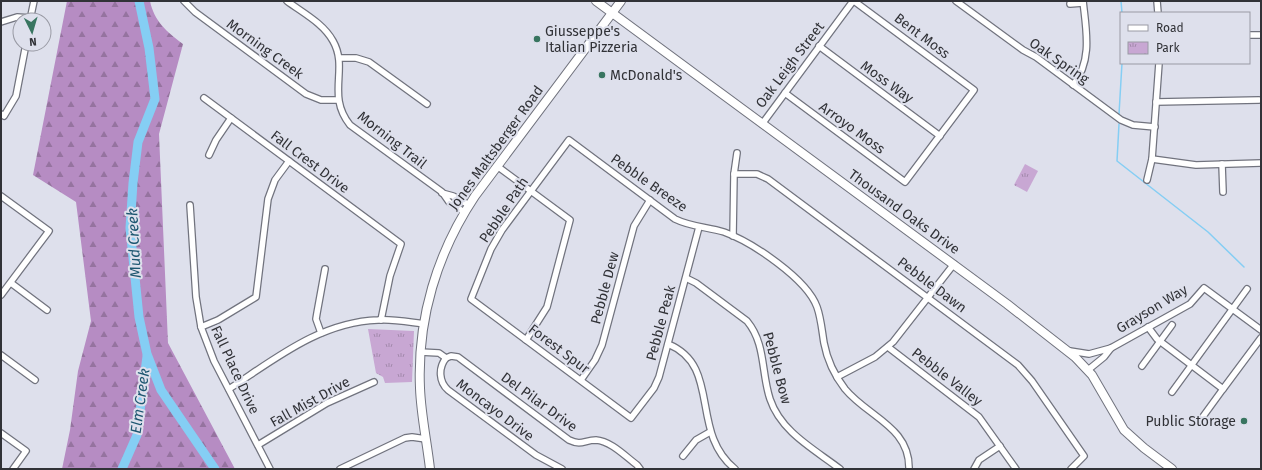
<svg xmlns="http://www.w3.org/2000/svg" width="1262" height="470" font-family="'Fira Sans',sans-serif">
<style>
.forest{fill:url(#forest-firs)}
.park{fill:url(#park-tufts)}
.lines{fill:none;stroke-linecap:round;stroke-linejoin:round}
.stream{stroke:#85cef4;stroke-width:1.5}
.river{stroke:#85cef4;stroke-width:9}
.street-casing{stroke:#71737e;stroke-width:8}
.secondary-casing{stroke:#71737e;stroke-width:10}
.street{stroke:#fff;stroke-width:5.5}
.secondary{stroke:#fff;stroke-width:8}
.poi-dot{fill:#387560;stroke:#dee0ec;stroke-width:1.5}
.labels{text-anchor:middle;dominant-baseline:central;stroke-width:4;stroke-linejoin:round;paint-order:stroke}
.poi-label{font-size:14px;fill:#313237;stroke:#dee0ec;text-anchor:start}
.street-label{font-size:14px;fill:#313237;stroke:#dee0ec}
.water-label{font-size:15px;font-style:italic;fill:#1d5670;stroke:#dee0ec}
</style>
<defs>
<pattern id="forest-firs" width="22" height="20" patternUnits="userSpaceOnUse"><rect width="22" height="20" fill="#b68cc3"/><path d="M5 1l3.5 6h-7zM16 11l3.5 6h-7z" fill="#95739f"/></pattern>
<pattern id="park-tufts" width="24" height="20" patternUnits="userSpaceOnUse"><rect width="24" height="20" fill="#c8a7d3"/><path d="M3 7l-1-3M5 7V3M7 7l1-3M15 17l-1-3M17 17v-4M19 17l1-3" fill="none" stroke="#a389ac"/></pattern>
</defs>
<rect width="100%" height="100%" fill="#dee0ec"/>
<!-- forest -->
<path class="forest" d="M67,1H150C154,21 167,32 183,44L159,134L168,343L235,469H62L70,430L78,371L91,321L76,202L33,175Z"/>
<!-- park -->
<g class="park">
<polygon points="1025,164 1038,171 1027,192 1014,185"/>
<polygon points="368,329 414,331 412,382 385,383 383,377 376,373"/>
</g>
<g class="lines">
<!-- stream -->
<g class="stream">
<polyline points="1121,1 1122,13"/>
<polyline points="1119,114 1122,63"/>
<polyline points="1119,124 1117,161 1208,232 1244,267"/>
</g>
<!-- river -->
<g class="river">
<polyline points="139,1 149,48 155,99 138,142 133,183 130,228 139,317 147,354 161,390 215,469"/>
<polyline points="122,469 137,435 147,356"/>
</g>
<defs>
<g id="street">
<polyline points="184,1 195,12 306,94 321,100 338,100"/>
<path d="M287,1C303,13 323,23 333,41C349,69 326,95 350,125L442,192L449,202L464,212"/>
<polyline points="956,1 1023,50 1036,57 1121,120 1133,125 1155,127"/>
<polyline points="1157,1 1158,13"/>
<polyline points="1070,4 1083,3"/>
<polyline points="30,20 34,1"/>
<polyline points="1,22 17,17 31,18"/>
<polyline points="1249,35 1261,35"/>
<polyline points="819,46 940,136"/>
<polyline points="339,58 356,58 369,62 427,104"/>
<path d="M1073,85C1093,61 1086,29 1083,1"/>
<polyline points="785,93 905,182 974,90 854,1"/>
<polyline points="204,98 401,244 390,276 381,320"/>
<polyline points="1156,102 1259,100"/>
<polyline points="1,114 4,116 16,96 26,44"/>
<polyline points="762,124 853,1"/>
<polyline points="209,155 216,140 231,118"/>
<polyline points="1152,159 1196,165 1261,163"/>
<polyline points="1222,164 1223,192"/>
<polyline points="497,166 570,220 547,307 526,340"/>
<polyline points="734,174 757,174 768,179 1018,365 1032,381 1084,456 1071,469"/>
<polyline points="1147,180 1152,159 1159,63"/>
<polyline points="442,193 453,196 469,205"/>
<polyline points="1,196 49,231 1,295"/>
<polyline points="190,205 196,297 201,327 214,361 270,469"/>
<path d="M699,227L659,377L654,388L631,418L471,299L491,249L502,230L569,140L675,219C691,227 708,227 724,232C752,242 807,279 817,307C821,318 822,331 824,343C827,359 835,376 845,389C868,417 910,427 909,469"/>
<polyline points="733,236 734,174 737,153"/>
<path d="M686,278L696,283L747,321C766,344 761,372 770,399C781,432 814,449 840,469"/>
<polyline points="11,283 47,310"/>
<polyline points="201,327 218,320 256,297 268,199 275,180 289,161"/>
<polyline points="1148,327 1157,339 1223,389 1261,338"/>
<polyline points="321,333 316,319 317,313 325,269"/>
<path d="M668,344C722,366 689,432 735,469"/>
<polyline points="888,347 979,417 1016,469"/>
<polyline points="1070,351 1089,354 1111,348 1190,304 1204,288 1261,330"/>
<path d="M420,352L439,353L446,358C438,368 439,382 448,390L536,455L562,469"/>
<polyline points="1,355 35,380"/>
<path d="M446,358L451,356L458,357L569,440C582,446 584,440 596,440C611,441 626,457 637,465L640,469"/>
<polyline points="1142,366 1172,325"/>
<polyline points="1088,370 1104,357 1111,348"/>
<polyline points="837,377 875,357 893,342 954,264"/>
<polyline points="581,380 595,360 602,345 634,226 650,200"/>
<path d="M229,389C275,359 320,322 378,320C393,319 408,322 424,324"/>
<polyline points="1172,392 1247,289"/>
<polyline points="1199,422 1223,389"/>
<polyline points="1,433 26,451 13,469"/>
<polyline points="258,445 327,403 374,382"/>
<polyline points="683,456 696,440 710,432"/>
<polyline points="340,469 405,438 412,437 426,439"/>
<polyline points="974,469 979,460 1000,446"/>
</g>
<g id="secondary">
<polyline points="596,1 1007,304 1075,357 1092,375 1124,430 1144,448 1172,469"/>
<path d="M430,469C427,442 421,415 420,388C417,319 437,253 475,196L621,1"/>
</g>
</defs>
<!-- street casing -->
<use href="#street" class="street-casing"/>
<!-- secondary casing -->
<use href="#secondary" class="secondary-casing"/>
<!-- street -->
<use href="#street" class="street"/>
<!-- secondary -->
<use href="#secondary" class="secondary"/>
</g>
<!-- markers -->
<g class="poi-dot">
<circle cx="537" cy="39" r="4"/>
<circle cx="602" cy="75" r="4"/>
<circle cx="1244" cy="421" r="4"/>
</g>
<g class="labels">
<!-- poi labels -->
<g class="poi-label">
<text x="545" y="31">Giusseppe's<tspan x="545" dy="16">Italian Pizzeria</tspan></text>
<text x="610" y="75">McDonald's</text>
<text x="1236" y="421" text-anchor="end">Public Storage</text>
</g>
<!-- street labels -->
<g class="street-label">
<text transform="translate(922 36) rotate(37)">Bent Moss</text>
<text transform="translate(265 49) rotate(36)">Morning Creek</text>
<text transform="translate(1059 61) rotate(35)">Oak Spring</text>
<text transform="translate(790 65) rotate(-53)">Oak Leigh Street</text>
<text transform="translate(887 82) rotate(36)">Moss Way</text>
<text transform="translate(852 128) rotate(36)">Arroyo Moss</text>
<text transform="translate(392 140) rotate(38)">Morning Trail</text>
<text transform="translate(496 148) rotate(-54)">Jones Maltsberger Road</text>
<text transform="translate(310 162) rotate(37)">Fall Crest Drive</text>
<text transform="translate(649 183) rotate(35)">Pebble Breeze</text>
<text transform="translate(504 210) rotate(-56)">Pebble Path</text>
<text transform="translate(904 212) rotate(36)">Thousand Oaks Drive</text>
<text transform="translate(932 285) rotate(37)">Pebble Dawn</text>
<text transform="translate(605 288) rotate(-75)">Pebble Dew</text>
<text transform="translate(1152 309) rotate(-31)">Grayson Way</text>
<text transform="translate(661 323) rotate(-75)">Pebble Peak</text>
<text transform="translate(559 349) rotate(37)">Forest Spur</text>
<text transform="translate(777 368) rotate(75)">Pebble Bow</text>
<text transform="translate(235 370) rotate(65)">Fall Place Drive</text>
<text transform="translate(947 377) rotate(38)">Pebble Valley</text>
<text transform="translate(310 402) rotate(-29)">Fall Mist Drive</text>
<text transform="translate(539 402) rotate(36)">Del Pilar Drive</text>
<text transform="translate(495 410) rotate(37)">Moncayo Drive</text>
</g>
<!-- water labels -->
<g class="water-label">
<text transform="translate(134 243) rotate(-93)">Mud Creek</text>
<text transform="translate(140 401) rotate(-82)">Elm Creek</text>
</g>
</g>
<!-- border -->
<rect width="1262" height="470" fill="none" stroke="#313237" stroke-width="4"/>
<!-- legend -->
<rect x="1120" y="12" width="130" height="52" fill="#dee0ec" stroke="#999aa4"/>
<rect x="1128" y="25" width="20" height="6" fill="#ffffff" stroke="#999aa4"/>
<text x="1156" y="32" font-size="12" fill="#313237">Road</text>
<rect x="1128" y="42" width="20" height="12" fill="url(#park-tufts)" stroke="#999aa4"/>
<text x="1156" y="52" font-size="12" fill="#313237">Park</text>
<!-- north arrow -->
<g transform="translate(32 32) rotate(175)"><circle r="19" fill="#dee0ec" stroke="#999aa4"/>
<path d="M0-3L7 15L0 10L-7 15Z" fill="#387560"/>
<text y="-6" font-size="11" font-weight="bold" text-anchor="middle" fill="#313237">N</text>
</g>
</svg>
